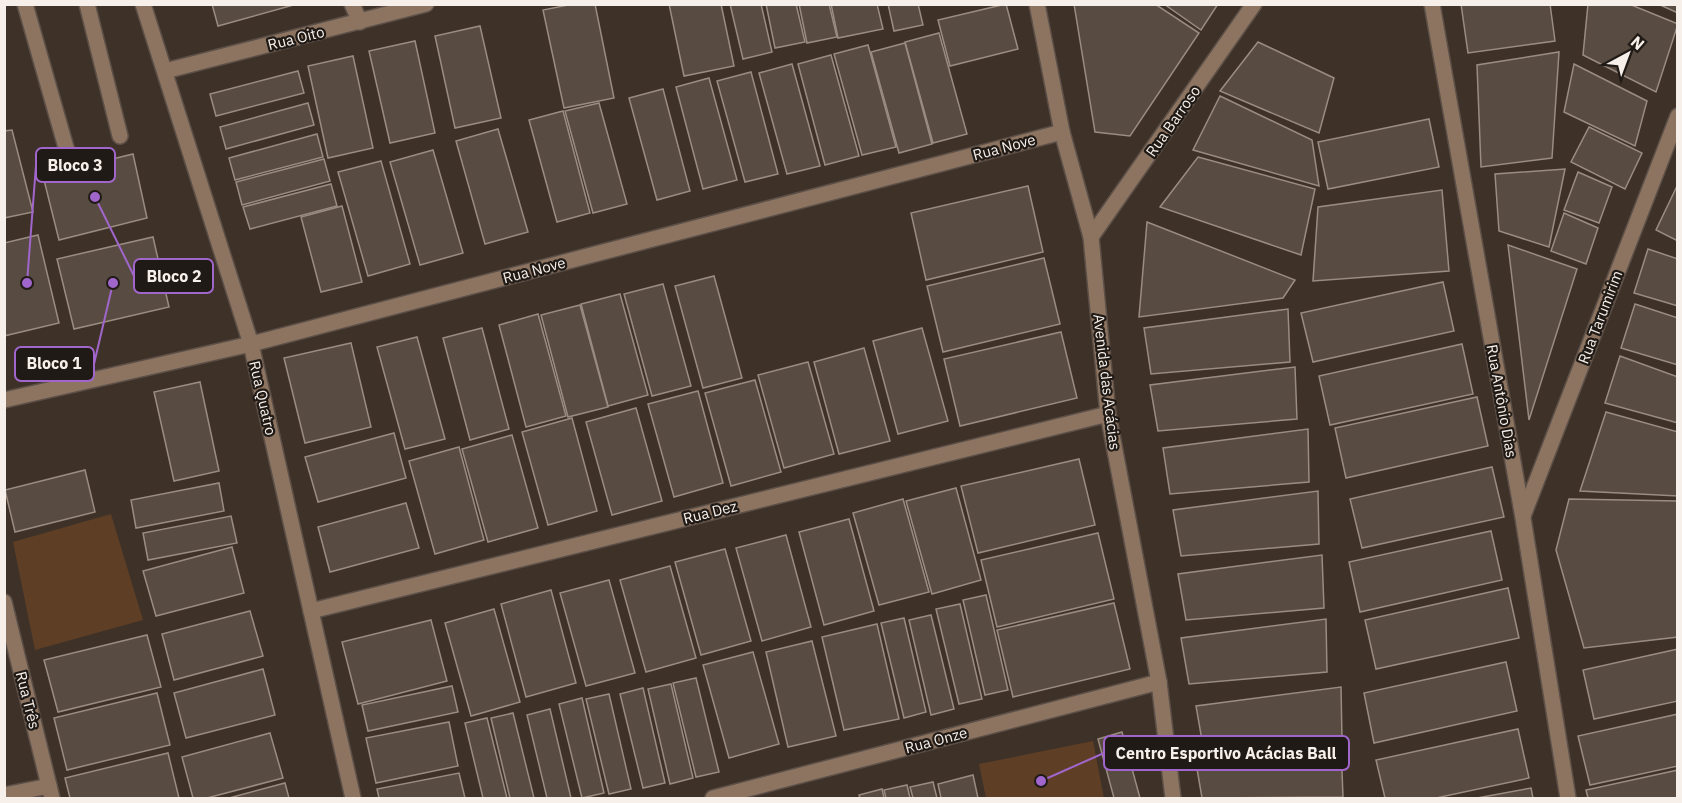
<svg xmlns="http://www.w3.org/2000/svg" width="1682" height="803" font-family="'IBM Plex Sans',sans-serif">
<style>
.green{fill:#5e3f26}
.building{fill:#584b41;stroke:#9a8c81;stroke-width:1.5}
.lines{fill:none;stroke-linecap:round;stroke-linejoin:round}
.minor-casing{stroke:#5b4f47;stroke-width:18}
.minor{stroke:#8c7461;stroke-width:15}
.labels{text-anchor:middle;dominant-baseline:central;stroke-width:4.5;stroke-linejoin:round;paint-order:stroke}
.street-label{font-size:15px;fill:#f7efe9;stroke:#201a16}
.leader{fill:none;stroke:#a066cc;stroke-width:2}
.callout-dot{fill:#a066cc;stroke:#201a16;stroke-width:2}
.callout{fill:#201a16;stroke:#a066cc;stroke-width:2}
.callout-label{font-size:16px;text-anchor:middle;font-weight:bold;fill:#f7efe9}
</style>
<rect width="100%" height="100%" fill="#3d3128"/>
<!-- green -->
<g class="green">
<polygon points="111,514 143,620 35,650 13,542"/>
<polygon points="1093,741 1104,798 986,798 979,764"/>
</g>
<!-- building -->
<g class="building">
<polygon points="212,4 297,4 218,26"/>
<polygon points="573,4 595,4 614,98 564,108 543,10"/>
<polygon points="669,4 721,4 734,66 684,76"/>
<polygon points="730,4 761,4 772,52 743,59"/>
<polygon points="766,4 796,4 805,42 775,48"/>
<polygon points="799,4 829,4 837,37 807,43"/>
<polygon points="831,4 877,4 883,29 838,38"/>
<polygon points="888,4 918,4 923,25 894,31"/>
<polygon points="1006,4 1018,49 950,66 938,20"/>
<polygon points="1074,4 1155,4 1199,33 1130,136 1095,132"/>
<polygon points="1164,4 1218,4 1201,30"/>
<polygon points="1461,4 1550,4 1555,41 1468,53"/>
<polygon points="1588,4 1629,4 1678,24 1656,92 1583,55"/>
<polygon points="1658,4 1678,4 1678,13"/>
<polygon points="480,26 501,118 455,128 435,36"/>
<polygon points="939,33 967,134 933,143 905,42"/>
<polygon points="415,41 435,133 390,143 369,51"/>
<polygon points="1258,42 1334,78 1319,133 1220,91"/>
<polygon points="905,43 932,144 899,153 871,52"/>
<polygon points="868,45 896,147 862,155 834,54"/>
<polygon points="1559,52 1552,158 1481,167 1477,65"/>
<polygon points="831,55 859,156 825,165 798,64"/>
<polygon points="353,56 373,148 328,158 308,66"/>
<polygon points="792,64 820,166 787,174 759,73"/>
<polygon points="1574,64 1647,101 1635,146 1564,112"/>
<polygon points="298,71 304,93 216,116 210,94"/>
<polygon points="751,72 778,174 745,182 717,81"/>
<polygon points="709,78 737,180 703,189 676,87"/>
<polygon points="663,89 690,191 657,200 629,98"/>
<polygon points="1220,96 1312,140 1319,186 1193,150"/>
<polygon points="308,103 314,125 226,149 220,127"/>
<polygon points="599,103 627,204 593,213 565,111"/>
<polygon points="563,111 590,213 557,222 529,120"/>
<polygon points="1429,119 1439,167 1328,189 1318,142"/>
<polygon points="1589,127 1642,153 1625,189 1571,162"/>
<polygon points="498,129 528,232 485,244 456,141"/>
<polygon points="12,130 33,212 4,218 4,131"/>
<polygon points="317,134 323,157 235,180 229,158"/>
<polygon points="433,150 463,253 420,265 390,162"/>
<polygon points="133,154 147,218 59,240 43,176"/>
<polygon points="1198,157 1315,189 1301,255 1160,207"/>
<polygon points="324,159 330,181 242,205 236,182"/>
<polygon points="381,161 410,264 368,276 338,172"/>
<polygon points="1565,169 1549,247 1499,231 1495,174"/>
<polygon points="1578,172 1612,187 1599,223 1564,210"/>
<polygon points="331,184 337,206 250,229 243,207"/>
<polygon points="1678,184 1678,241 1656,230"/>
<polygon points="1028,186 1043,252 926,280 911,213"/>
<polygon points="1442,190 1449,271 1313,281 1318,207"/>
<polygon points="342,206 362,282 321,292 301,217"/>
<polygon points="1564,213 1598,228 1586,264 1551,251"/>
<polygon points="1147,222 1295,280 1283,298 1139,317"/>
<polygon points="38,235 59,323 4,336 4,243"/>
<polygon points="153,237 169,307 74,329 57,259"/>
<polygon points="1508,245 1577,269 1529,420"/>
<polygon points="1648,249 1678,259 1678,306 1634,293"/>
<polygon points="1044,258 1060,324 943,352 927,286"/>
<polygon points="714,276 742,378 703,388 675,286"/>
<polygon points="1443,282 1454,331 1313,362 1301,313"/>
<polygon points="663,284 691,386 652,396 624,294"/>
<polygon points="620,294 648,395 608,406 581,304"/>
<polygon points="1635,304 1678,318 1678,365 1621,348"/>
<polygon points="580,305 608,407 568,417 541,315"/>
<polygon points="1288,309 1290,362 1151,374 1144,328"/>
<polygon points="538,314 566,416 526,427 499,325"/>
<polygon points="482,328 509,429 470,440 443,338"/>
<polygon points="922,328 948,421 898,434 873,341"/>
<polygon points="1061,332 1077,398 960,426 944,359"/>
<polygon points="417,337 445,439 405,449 377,347"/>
<polygon points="351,343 371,427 305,443 284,358"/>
<polygon points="1462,344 1473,394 1330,425 1319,376"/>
<polygon points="864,348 890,441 839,454 814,362"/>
<polygon points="1620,356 1678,377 1678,423 1605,403"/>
<polygon points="808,362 834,454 784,468 758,375"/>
<polygon points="1295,367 1297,419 1158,431 1150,385"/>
<polygon points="755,380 781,472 731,486 705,393"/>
<polygon points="200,382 219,471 174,481 154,392"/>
<polygon points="698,391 723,483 674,497 648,404"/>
<polygon points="1477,397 1488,446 1346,478 1335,428"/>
<polygon points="636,408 662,501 612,515 586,422"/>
<polygon points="1606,412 1678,432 1678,496 1580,491"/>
<polygon points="572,418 597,511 548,525 522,432"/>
<polygon points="1308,429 1309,482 1170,494 1163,448"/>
<polygon points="394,433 406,478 318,502 305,457"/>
<polygon points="512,435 538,528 488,542 462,449"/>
<polygon points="459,447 484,540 435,554 409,461"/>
<polygon points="1079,459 1095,525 978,553 961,486"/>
<polygon points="1492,467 1504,517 1362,548 1350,499"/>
<polygon points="85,470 95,512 15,532 5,490"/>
<polygon points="219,483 224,511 136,528 131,500"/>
<polygon points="956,488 981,580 932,594 906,501"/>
<polygon points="1318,491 1319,544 1181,556 1173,510"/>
<polygon points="903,499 929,592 879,605 853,513"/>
<polygon points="1569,499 1678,501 1678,637 1584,648 1556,550"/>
<polygon points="406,503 419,548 330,572 318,527"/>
<polygon points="231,516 237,543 148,560 143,533"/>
<polygon points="849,519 874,611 824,625 799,532"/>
<polygon points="1491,531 1502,580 1360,612 1349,562"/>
<polygon points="1098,533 1114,599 997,627 981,560"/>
<polygon points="786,535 811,627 762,641 736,548"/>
<polygon points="232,547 244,593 156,616 143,571"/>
<polygon points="725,549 751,641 701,655 675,562"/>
<polygon points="1322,555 1324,608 1186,620 1178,574"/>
<polygon points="670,566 696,658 646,672 620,580"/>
<polygon points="609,580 635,673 586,686 560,593"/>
<polygon points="1508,588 1519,638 1376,669 1365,620"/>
<polygon points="551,590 576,683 526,697 501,604"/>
<polygon points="986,595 1008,690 985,695 963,600"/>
<polygon points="1114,603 1130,669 1013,697 997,630"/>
<polygon points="960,604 982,699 959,704 936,609"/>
<polygon points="494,609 520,702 471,716 445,623"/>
<polygon points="250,611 263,656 174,680 162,634"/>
<polygon points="931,615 954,709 931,715 909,620"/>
<polygon points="904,618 926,712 904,718 881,623"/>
<polygon points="1326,619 1327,672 1189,684 1181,638"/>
<polygon points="431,620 447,681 358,704 342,642"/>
<polygon points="877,624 899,719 844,730 822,637"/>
<polygon points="147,635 161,687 58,712 44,660"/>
<polygon points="812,641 836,736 788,747 766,652"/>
<polygon points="1678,649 1678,701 1594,719 1583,670"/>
<polygon points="753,652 779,744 729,758 703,665"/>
<polygon points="1506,662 1517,711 1374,743 1364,693"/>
<polygon points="263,669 275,715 186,738 174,693"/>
<polygon points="696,678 719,772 696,777 673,683"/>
<polygon points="671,684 693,778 670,784 648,689"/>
<polygon points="452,686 458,712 368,731 362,705"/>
<polygon points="1341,687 1342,740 1204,752 1196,706"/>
<polygon points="643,688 665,783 643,788 620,694"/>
<polygon points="157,693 170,745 67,770 54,718"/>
<polygon points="609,694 631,789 609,794 586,699"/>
<polygon points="582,698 604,793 582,798 559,704"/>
<polygon points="550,709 571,798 547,798 527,715"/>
<polygon points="513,713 534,798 510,798 491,718"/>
<polygon points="1678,714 1678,766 1590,785 1578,736"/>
<polygon points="487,718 507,798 483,798 465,723"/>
<polygon points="449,722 458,766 376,783 366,738"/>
<polygon points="1518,729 1529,778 1436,798 1385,798 1376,760"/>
<polygon points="1122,732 1140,798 1114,798 1098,739"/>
<polygon points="270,733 283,778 207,798 193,798 182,757"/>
<polygon points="1341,745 1343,797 1202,798 1196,763"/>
<polygon points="168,753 179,798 70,798 65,778"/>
<polygon points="1678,770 1678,798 1588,798 1586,790"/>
<polygon points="459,773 465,798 379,798 377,789"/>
<polygon points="973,775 978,798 941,798 938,784"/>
<polygon points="933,782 937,798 913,798 910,787"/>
<polygon points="285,783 289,798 229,798"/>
<polygon points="907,785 910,798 886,798 884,790"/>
<polygon points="1531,788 1533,798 1477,798"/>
<polygon points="882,789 884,798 860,798 859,795"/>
</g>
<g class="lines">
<defs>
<g id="minor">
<polyline points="25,4 69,158"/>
<polyline points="87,4 120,136"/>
<polyline points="143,4 251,344 353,798"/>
<polyline points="352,4 360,22"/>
<polyline points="1037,4 1062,132 1091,237 1108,414 1159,682 1173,798"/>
<polyline points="1432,4 1523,518 1568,798"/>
<polyline points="165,71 426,4"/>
<polyline points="1091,237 1254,4"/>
<polyline points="4,400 251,344 1062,132"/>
<polyline points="1523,516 1678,116"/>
<polyline points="4,602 52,798"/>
<polyline points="311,611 1108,414"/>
<polyline points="4,795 49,786"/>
<polyline points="713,798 1159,682"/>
</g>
</defs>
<!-- minor casing -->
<use href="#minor" class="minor-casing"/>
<!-- minor -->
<use href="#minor" class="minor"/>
</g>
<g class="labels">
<!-- street labels -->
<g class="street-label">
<text transform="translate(296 38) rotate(-14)">Rua Oito</text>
<text transform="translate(1173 121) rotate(-55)">Rua Barroso</text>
<text transform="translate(1004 147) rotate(-15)">Rua Nove</text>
<text transform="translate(534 270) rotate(-15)">Rua Nove</text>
<text transform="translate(1600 317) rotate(-69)">Rua Tarumirim</text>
<text transform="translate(1107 382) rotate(83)">Avenida das Acácias</text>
<text transform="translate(263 398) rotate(77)">Rua Quatro</text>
<text transform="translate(1502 401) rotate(80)">Rua Antônio Dias</text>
<text transform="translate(710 512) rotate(-14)">Rua Dez</text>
<text transform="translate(28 700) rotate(76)">Rua Três</text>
<text transform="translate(936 740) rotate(-15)">Rua Onze</text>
</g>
</g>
<!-- callouts -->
<path class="leader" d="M27 283L36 165M95 197L134 276M113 283L94 364M1041 781L1104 753"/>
<g class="callout-dot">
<circle cx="27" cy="283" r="6"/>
<circle cx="95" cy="197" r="6"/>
<circle cx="113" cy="283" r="6"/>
<circle cx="1041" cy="781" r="6"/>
</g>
<g class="callout">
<rect x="36" y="148" width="79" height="34" rx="6"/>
<rect x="134" y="259" width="79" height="34" rx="6"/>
<rect x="15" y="347" width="79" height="34" rx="6"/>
<rect x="1104" y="736" width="245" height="34" rx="6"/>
</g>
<g class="callout-label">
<text x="75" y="171">Bloco 3</text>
<text x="174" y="282">Bloco 2</text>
<text x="54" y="369">Bloco 1</text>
<text x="1226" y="759">Centro Esportivo Acácias Ball</text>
</g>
<!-- border -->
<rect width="1682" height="803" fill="none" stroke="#f7efe9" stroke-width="12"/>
<!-- north arrow -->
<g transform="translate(1628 54) rotate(41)" stroke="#201a16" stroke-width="4.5" paint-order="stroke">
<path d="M0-4.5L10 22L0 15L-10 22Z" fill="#f7efe9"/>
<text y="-9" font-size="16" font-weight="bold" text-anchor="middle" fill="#f7efe9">N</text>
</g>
</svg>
